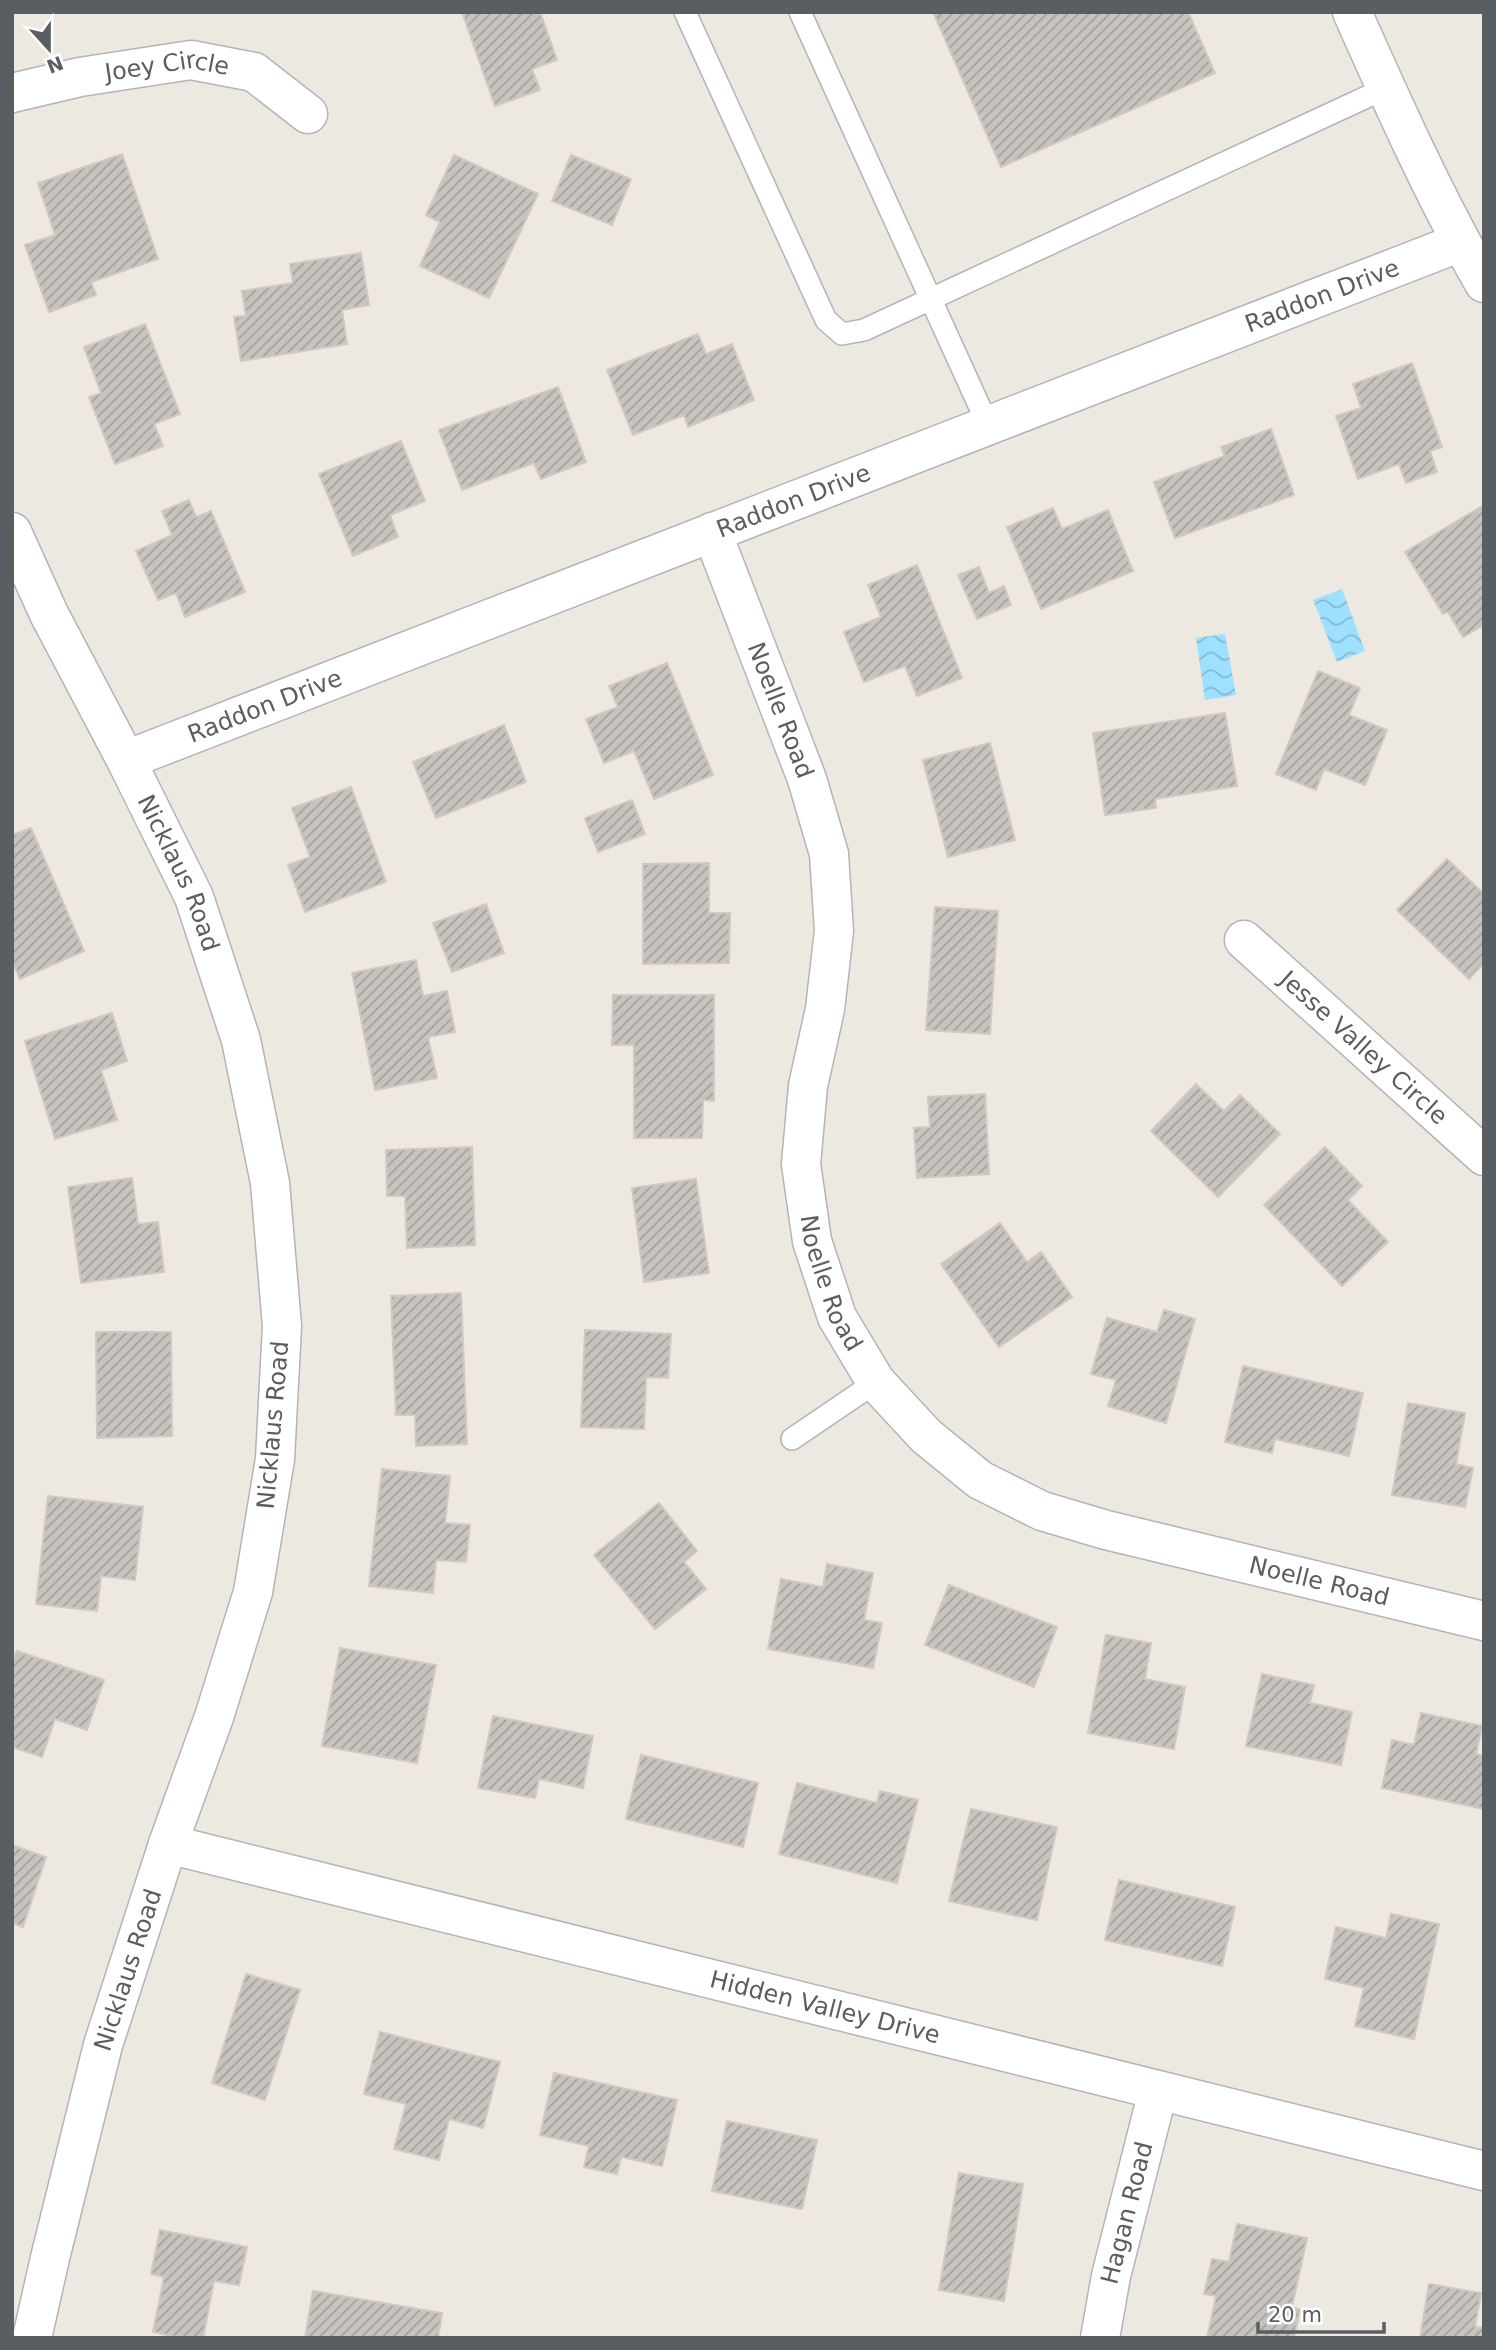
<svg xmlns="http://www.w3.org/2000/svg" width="1496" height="2350" font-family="'DejaVu Sans',sans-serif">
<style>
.water{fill:url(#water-waves)}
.building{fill:url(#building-hatch);stroke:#d1c9bf;stroke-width:2}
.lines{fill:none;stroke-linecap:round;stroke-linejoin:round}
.service-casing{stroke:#b1b5b9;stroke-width:24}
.minor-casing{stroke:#b1b5b9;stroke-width:41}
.service{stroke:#fff;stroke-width:21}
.minor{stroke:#fff;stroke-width:38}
.labels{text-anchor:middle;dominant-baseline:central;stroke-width:5;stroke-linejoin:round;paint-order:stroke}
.street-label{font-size:24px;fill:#595e62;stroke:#fff}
</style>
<defs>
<pattern id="water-waves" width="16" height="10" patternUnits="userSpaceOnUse" patternTransform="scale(1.75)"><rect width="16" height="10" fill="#9ee0ff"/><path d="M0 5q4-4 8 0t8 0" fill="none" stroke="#84b9d2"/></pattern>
<pattern id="building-hatch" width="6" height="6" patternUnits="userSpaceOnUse" patternTransform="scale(1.75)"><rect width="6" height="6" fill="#c7c3be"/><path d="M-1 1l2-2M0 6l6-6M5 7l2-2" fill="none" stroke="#a5a29e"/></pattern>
</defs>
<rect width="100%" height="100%" fill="#ede8e0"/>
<!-- water -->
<g class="water">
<polygon points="1342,589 1365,651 1337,662 1313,600"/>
<polygon points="1225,634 1236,695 1205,700 1196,638"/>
</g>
<!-- building -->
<g class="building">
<polygon points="462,12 540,12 557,60 532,69 540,90 495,106"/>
<polygon points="933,12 1188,12 1215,73 1001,167"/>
<polygon points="122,154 158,259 91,282 96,295 49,312 25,245 55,235 38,183"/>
<polygon points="454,155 538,194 489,298 420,266 440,222 426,215"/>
<polygon points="571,155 631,179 612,225 552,201"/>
<polygon points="361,253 369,305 342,310 347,344 241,361 234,317 246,316 242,291 293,283 290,264"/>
<polygon points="145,324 180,414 154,424 163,446 115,464 89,397 101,393 84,347"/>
<polygon points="698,334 706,354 732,344 754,400 688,427 684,415 633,435 607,370"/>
<polygon points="1412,363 1442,447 1430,451 1437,472 1406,483 1399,464 1358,479 1336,416 1361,408 1353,384"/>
<polygon points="558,387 586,462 541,479 534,463 462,490 439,430"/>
<polygon points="1271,429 1294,495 1175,538 1154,482 1225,456 1221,447"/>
<polygon points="401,441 425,501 390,515 398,537 353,556 319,474"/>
<polygon points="189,500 196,517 211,511 245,592 185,617 176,593 158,600 136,551 172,535 162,511"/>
<polygon points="1484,505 1484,625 1463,637 1448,612 1443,614 1405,552"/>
<polygon points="1053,508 1062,529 1108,510 1133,571 1041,609 1007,527"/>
<polygon points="917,565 962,678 917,696 905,666 864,682 844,632 881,617 868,585"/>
<polygon points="979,567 989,593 1004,586 1011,605 977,619 958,575"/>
<polygon points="667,663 713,775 654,799 634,751 604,763 586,719 618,707 609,686"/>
<polygon points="1318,671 1360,688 1349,715 1387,730 1365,785 1324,769 1316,790 1276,774"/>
<polygon points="1225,713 1237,786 1155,799 1156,808 1105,815 1093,733"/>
<polygon points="504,725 526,782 436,818 413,762"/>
<polygon points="990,743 1015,840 948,857 923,760"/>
<polygon points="351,787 386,882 305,912 288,865 310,857 292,808"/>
<polygon points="632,800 645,834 598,852 585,818"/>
<polygon points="31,828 84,951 20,979 12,960 12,835"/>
<polygon points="1447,859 1484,894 1484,963 1469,979 1397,910"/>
<polygon points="709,863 709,913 730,913 729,963 643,964 643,864"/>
<polygon points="486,904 504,953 452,972 433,923"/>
<polygon points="935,907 998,911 990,1034 926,1030"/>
<polygon points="416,960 423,996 447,991 455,1032 428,1037 437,1078 375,1090 352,973"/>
<polygon points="613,995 714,995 714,1101 703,1100 702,1138 634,1138 634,1045 612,1045"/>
<polygon points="112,1013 127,1061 101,1070 117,1120 55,1139 25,1041"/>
<polygon points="1196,1084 1224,1111 1240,1095 1280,1134 1218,1197 1151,1131"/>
<polygon points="985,1094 989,1174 917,1178 914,1128 930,1127 928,1097"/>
<polygon points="472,1147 475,1245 407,1248 405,1196 387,1196 386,1150"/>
<polygon points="1325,1147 1362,1186 1348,1200 1388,1242 1342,1286 1264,1205"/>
<polygon points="132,1178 138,1224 158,1222 164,1272 81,1283 68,1187"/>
<polygon points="696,1179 709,1273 644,1282 632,1188"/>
<polygon points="1000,1223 1027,1262 1041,1252 1072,1297 999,1347 941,1264"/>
<polygon points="461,1293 467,1444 416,1446 415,1415 396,1415 391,1296"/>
<polygon points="1164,1310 1195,1319 1166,1423 1108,1406 1116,1380 1091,1374 1107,1318 1157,1332"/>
<polygon points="585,1330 671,1334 668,1378 646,1377 644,1429 581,1427"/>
<polygon points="96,1332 171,1332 172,1436 97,1438"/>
<polygon points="1243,1366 1363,1393 1349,1456 1275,1439 1272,1453 1225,1442"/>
<polygon points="1408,1403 1465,1413 1456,1464 1473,1468 1465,1507 1392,1495"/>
<polygon points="382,1469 450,1476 445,1523 470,1525 466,1562 436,1560 433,1593 369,1586"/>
<polygon points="48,1496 143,1507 135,1580 101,1576 97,1611 36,1604"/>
<polygon points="659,1503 697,1551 684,1562 706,1589 655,1629 594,1555"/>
<polygon points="827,1564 873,1573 864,1620 882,1623 873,1668 768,1649 781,1579 823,1587"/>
<polygon points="949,1585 1057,1627 1034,1687 925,1645"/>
<polygon points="1106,1635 1151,1643 1145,1679 1185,1687 1174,1749 1088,1733"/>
<polygon points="340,1648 436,1665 417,1763 322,1746"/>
<polygon points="17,1651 104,1680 87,1730 55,1719 42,1757 12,1747 12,1663"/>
<polygon points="1262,1674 1314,1685 1310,1703 1352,1712 1341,1765 1246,1746"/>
<polygon points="1421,1713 1482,1726 1476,1754 1484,1756 1484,1809 1382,1788 1392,1740 1414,1745"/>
<polygon points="493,1716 593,1736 583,1788 539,1779 535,1798 478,1788"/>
<polygon points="641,1755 758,1783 743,1847 626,1819"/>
<polygon points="797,1783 877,1803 880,1791 918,1800 897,1883 779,1854"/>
<polygon points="971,1809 1057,1827 1037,1920 949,1901"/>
<polygon points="12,1845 46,1857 23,1927 12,1923"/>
<polygon points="1119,1880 1235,1907 1222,1966 1105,1940"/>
<polygon points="1391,1914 1439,1924 1414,2039 1355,2026 1364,1988 1325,1979 1336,1927 1386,1938"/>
<polygon points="246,1974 300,1990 265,2100 212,2083"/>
<polygon points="380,2032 500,2062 483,2128 449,2119 439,2160 394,2149 406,2104 364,2094"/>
<polygon points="554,2073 677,2100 662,2166 621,2157 617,2174 584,2167 589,2146 540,2135"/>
<polygon points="727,2121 817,2140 802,2209 712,2191"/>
<polygon points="959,2173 1023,2184 1004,2301 939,2290"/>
<polygon points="1237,2224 1307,2238 1292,2307 1300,2310 1294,2338 1207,2338 1216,2296 1204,2294 1212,2259 1229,2262"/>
<polygon points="160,2230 247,2247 239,2285 214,2281 203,2338 181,2338 153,2332 164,2277 151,2274"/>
<polygon points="1429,2284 1481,2293 1475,2327 1484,2328 1484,2338 1420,2338"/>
<polygon points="313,2291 442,2313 438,2338 305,2338"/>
</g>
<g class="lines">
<defs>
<g id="service">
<polyline points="685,12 826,320 842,334 864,330 1386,88"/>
<polyline points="800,12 988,425"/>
<polyline points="792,1439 876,1382"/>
</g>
<g id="minor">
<path d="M1352,12C1393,104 1434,196 1484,283"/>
<path id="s1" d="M12,93L80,77L191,60L254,72L308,114"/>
<path id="s2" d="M12,532L49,614L126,760L194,897L241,1040L270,1183L282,1326L275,1459L253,1592L214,1717L168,1844L103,2045L50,2258L32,2338"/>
<path id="s3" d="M712,532L807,779L829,854L834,931L825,1009L808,1086L801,1164L812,1241L837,1317L876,1382L926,1436L980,1480L1042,1511L1106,1530L1484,1621"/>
<path id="s4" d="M126,760L1461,242"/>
<path id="s5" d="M1244,940L1484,1156"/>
<path id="s6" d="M168,1844L1484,2171"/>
<path id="s7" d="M1100,2338L1111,2276L1158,2091"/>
</g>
</defs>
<!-- service casing -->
<use href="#service" class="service-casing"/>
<!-- minor casing -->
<use href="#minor" class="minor-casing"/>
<!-- service -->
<use href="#service" class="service"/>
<!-- minor -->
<use href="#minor" class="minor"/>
</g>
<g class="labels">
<!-- street labels -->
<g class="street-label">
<text stroke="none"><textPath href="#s1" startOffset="158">Joey Circle</textPath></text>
<text stroke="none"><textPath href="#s4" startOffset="1283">Raddon Drive</textPath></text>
<text stroke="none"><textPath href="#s4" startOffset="716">Raddon Drive</textPath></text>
<text stroke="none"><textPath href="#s4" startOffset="149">Raddon Drive</textPath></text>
<text stroke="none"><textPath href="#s3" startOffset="191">Noelle Road</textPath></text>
<text stroke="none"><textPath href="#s2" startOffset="380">Nicklaus Road</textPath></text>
<text stroke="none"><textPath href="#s5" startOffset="161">Jesse Valley Circle</textPath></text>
<text stroke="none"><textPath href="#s3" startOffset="779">Noelle Road</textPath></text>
<text transform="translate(273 1425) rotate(-85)">Nicklaus Road</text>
<text stroke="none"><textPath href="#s3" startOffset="1388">Noelle Road</textPath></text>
<text transform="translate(128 1970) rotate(-72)">Nicklaus Road</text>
<text stroke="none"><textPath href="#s6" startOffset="677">Hidden Valley Drive</textPath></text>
<text stroke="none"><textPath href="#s7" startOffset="128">Hagan Road</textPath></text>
</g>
</g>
<!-- border -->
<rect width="1496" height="2350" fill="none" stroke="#595e62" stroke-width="28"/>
<!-- north arrow -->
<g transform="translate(49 49) rotate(159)" stroke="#ffffff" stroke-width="5" paint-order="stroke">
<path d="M0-5L12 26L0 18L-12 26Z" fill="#595e62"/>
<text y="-10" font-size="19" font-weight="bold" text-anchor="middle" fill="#595e62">N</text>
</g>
<!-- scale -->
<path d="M1258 2322v10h126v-10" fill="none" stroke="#595e62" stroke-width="3.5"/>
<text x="1268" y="2322" font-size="21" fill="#595e62" stroke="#ffffff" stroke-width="5" paint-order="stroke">20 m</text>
</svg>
